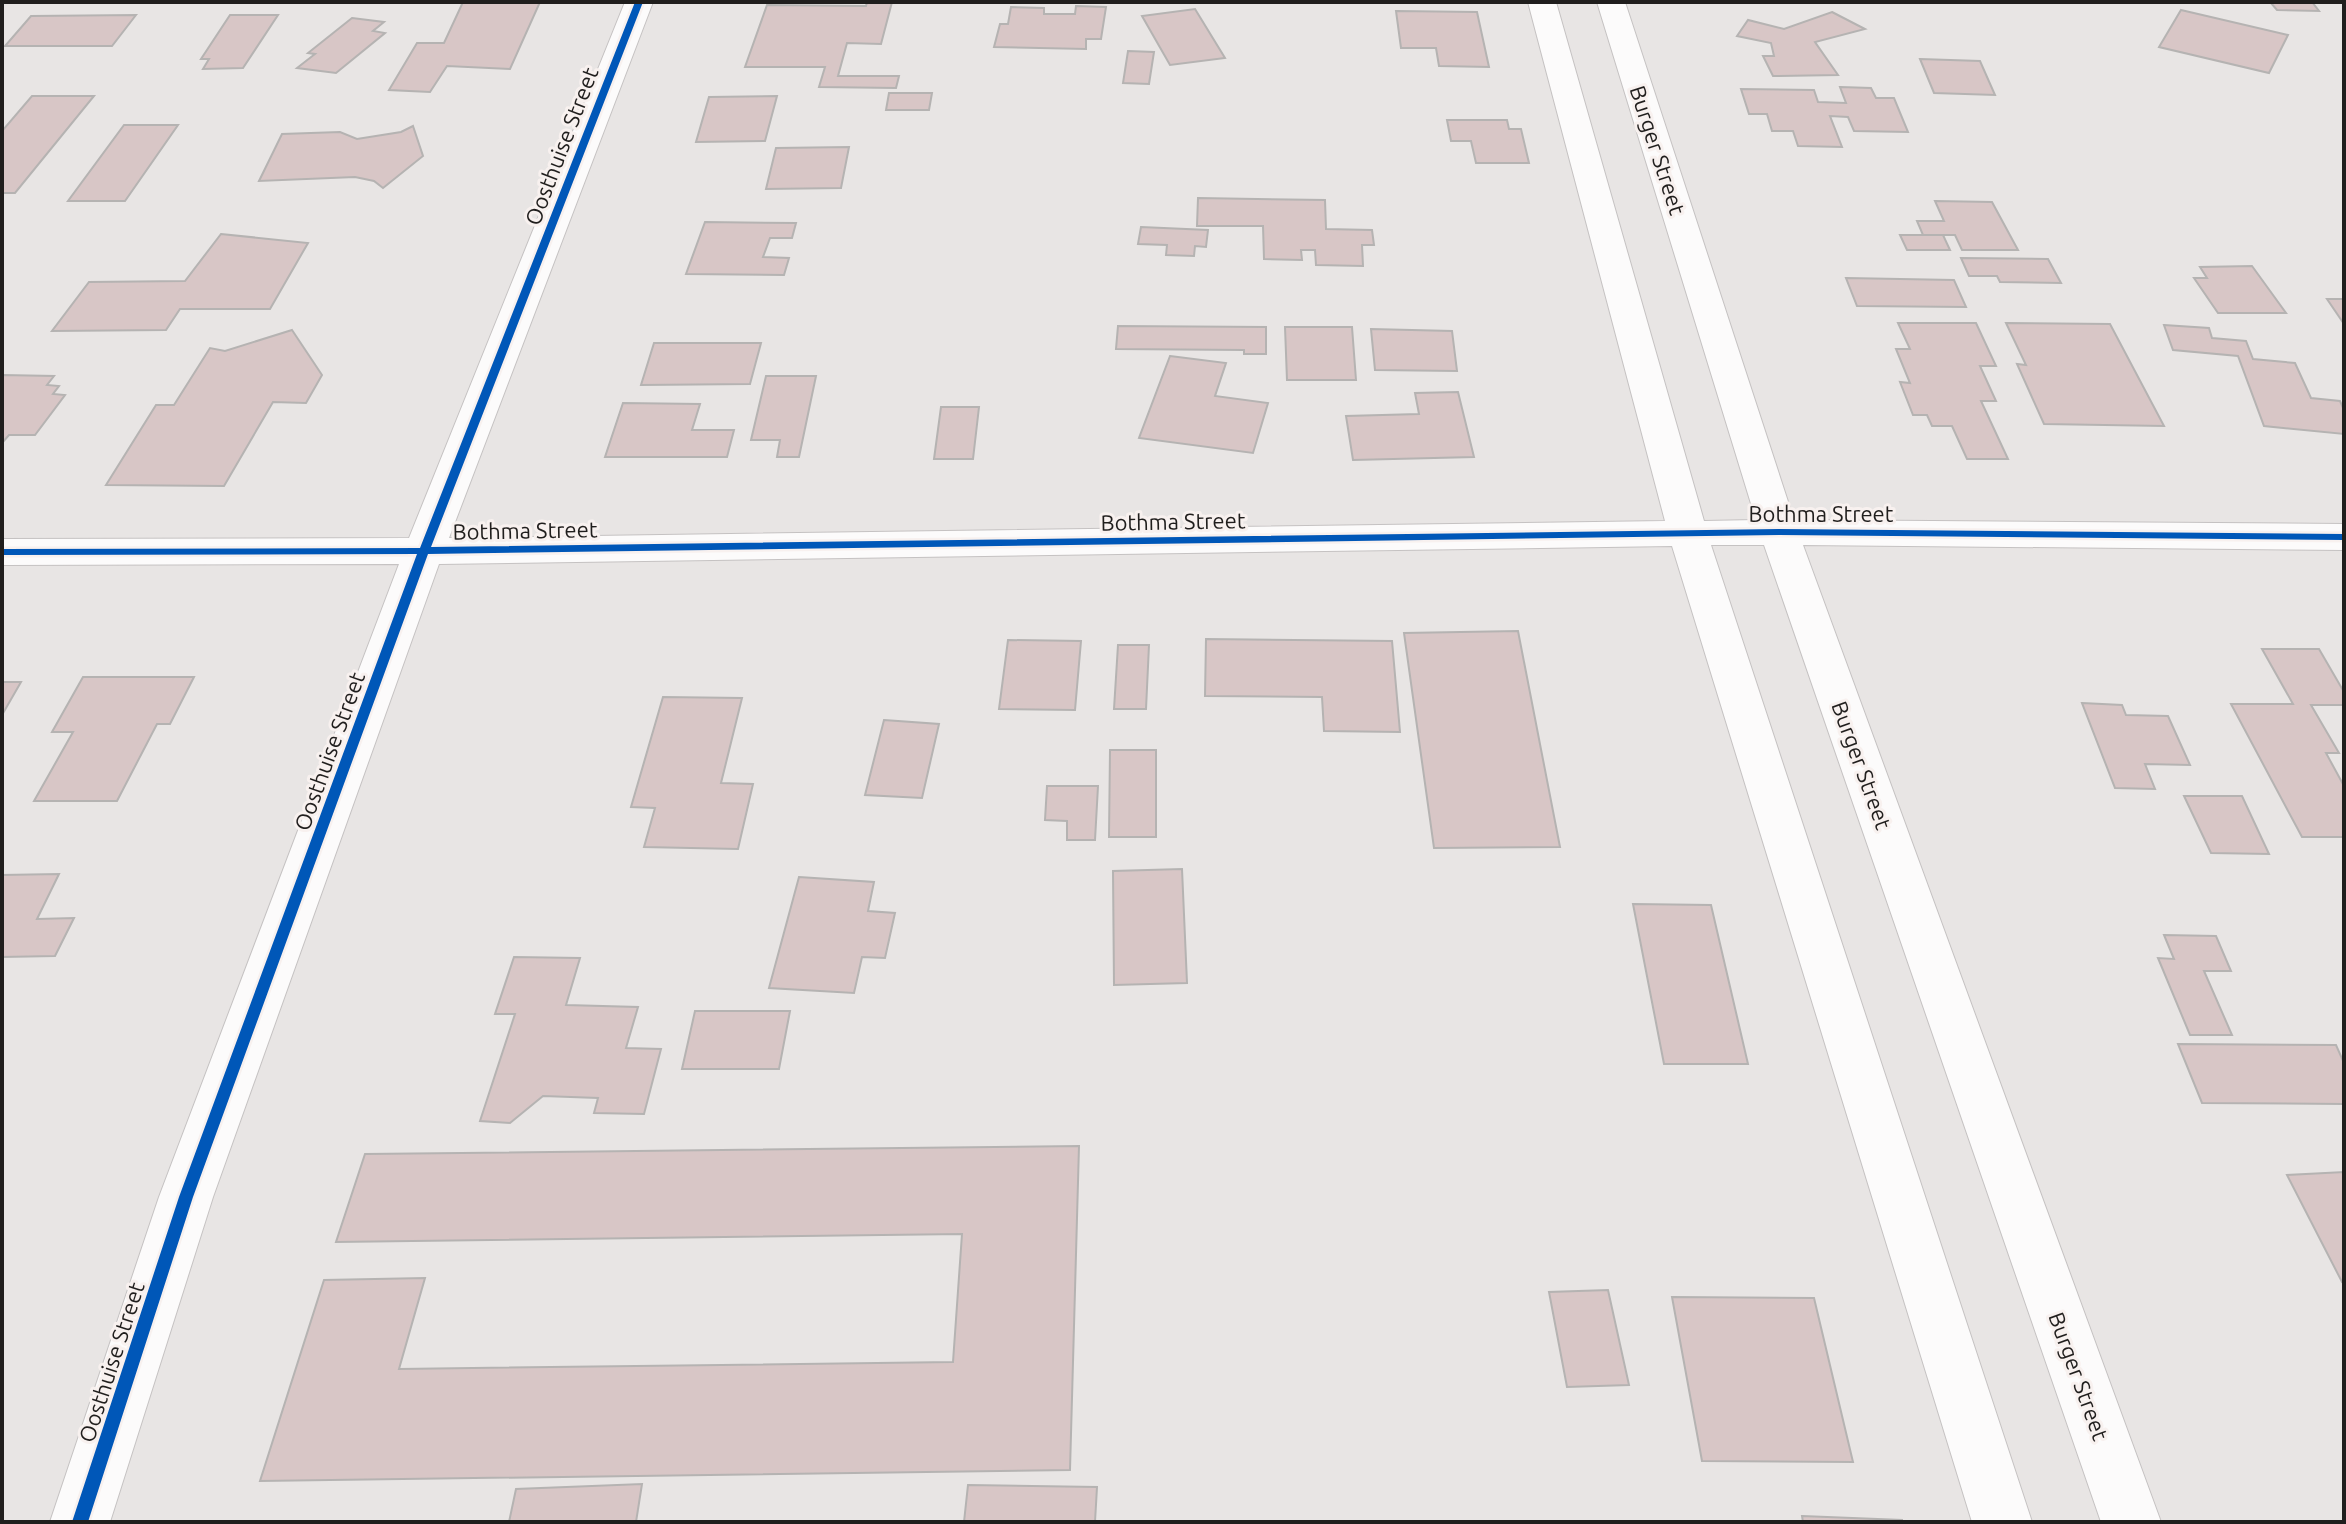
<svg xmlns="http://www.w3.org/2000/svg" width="2346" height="1524" font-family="Ubuntu,sans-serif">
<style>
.building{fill:#d8c6c6;stroke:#b5b3b2;stroke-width:2}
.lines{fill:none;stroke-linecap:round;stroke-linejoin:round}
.minor-casing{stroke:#c5c2c2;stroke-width:2}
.minor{fill:#fcfbfb;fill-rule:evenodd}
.cycleway-casing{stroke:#f8f1ef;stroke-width:5}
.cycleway{fill:#0057b8;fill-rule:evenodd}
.labels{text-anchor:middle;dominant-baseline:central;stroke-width:6;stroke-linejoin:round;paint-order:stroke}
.street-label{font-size:22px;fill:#201e1d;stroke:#f8f1ef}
</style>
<rect width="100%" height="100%" fill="#e8e5e4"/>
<!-- building -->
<g class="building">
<polygon points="463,2 540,2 510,69 447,66 430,92 389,90 417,43 444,43"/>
<polygon points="867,2 892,2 881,44 847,43 838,76 899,76 896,88 819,87 825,67 745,67 767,5 866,6"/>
<polygon points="2270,2 2312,2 2319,11 2277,10"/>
<polygon points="1076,6 1106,7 1101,39 1086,39 1086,49 994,47 1000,24 1008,24 1011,7 1044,8 1044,14 1075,14"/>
<polygon points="1195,9 1225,58 1170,65 1142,16"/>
<polygon points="2181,10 2288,35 2269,73 2159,47"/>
<polygon points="1396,11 1477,12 1489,67 1439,66 1436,48 1401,48"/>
<polygon points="1832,12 1865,29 1815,42 1838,75 1773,76 1763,56 1774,56 1771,43 1737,36 1748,20 1784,29"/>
<polygon points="136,15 112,46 5,46 31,16"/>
<polygon points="230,15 278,15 243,68 203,69 209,59 201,59"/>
<polygon points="352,18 384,22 373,31 385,33 336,73 297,68 315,54 308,53"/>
<polygon points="1128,51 1154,52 1149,84 1123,83"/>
<polygon points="1920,59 1980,61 1995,95 1934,93"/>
<polygon points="1840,87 1871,88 1876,98 1894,98 1908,132 1854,131 1848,117 1830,116 1842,147 1798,146 1793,131 1772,131 1767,114 1749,114 1741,89 1814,90 1818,102 1846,103"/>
<polygon points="889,93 932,93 929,110 886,110"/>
<polygon points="32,96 94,96 15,193 2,193 2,131"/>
<polygon points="777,96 765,141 696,142 709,97"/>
<polygon points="1447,120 1507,120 1509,129 1521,129 1529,163 1476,163 1471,141 1451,141"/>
<polygon points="124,125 178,125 125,201 68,201"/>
<polygon points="413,126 423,156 383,188 374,181 355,177 259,181 282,134 340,132 357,139 401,132"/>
<polygon points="849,147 841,188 766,189 776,148"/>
<polygon points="1198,198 1325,200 1326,229 1372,230 1374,245 1362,245 1363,266 1316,265 1315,250 1301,250 1302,260 1264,259 1263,226 1197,226"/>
<polygon points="1935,201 1992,202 2018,250 1962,250 1955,235 1923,235 1917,221 1944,221"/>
<polygon points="705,222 796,223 792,238 770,238 763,257 789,258 784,275 686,274"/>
<polygon points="1141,227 1208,230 1206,247 1195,246 1194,256 1166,255 1167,245 1138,244"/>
<polygon points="221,234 308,243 270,309 180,309 166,330 52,331 89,282 185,281"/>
<polygon points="1900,235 1943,235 1950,250 1907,250"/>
<polygon points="1961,258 2048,259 2061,283 2000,282 1997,276 1969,276"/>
<polygon points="2252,266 2286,313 2218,313 2194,278 2207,278 2200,267"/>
<polygon points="1846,278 1954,280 1966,307 1857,306"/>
<polygon points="2327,299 2344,299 2344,324"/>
<polygon points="1898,323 1976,323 1996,366 1980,366 1996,401 1981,401 2008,459 1967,459 1952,426 1932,426 1927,415 1913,415 1900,382 1910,383 1896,349 1910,349"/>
<polygon points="2006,323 2110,324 2164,426 2044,424 2017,364 2026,365"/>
<polygon points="2164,325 2209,328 2212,338 2246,341 2253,359 2295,363 2311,398 2340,401 2344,410 2344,434 2264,426 2238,356 2173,350"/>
<polygon points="1118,326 1266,327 1266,354 1244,354 1244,350 1116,349"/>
<polygon points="1285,327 1352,327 1356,380 1287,380"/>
<polygon points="1371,329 1452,331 1457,371 1375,370"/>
<polygon points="292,330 322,375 306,403 273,402 224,486 106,485 156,405 174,405 210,348 225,351"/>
<polygon points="654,343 761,343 750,384 641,385"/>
<polygon points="1170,356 1226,363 1215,396 1268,403 1253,453 1139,438"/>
<polygon points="2,375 54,376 47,385 59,386 53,394 65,395 35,435 9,435 2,443"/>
<polygon points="766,376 816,376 799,457 777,457 780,440 751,440"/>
<polygon points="1458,392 1474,457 1353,460 1346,416 1419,414 1415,393"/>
<polygon points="623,403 700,404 692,430 734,430 727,457 605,457"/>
<polygon points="941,407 979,407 973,459 934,459"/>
<polygon points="1518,631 1560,847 1434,848 1404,633"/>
<polygon points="1206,639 1392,641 1400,732 1324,731 1322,697 1205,696"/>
<polygon points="1008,640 1081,641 1075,710 999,709"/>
<polygon points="1118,645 1149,645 1146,709 1114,709"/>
<polygon points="2262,649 2319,649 2344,692 2344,705 2311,705 2339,753 2326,753 2344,786 2344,837 2302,837 2231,704 2293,704"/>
<polygon points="83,677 194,677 170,724 157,724 117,801 34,801 73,732 52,732"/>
<polygon points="2,682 21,682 2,715"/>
<polygon points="663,697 742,698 721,783 753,784 738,849 644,847 655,808 631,807"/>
<polygon points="2082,703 2122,705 2126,715 2168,716 2190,765 2145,764 2155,789 2115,788"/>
<polygon points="884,720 939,724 922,798 865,795"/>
<polygon points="1110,750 1156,750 1156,837 1109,837"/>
<polygon points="1047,786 1098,786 1095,840 1067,840 1067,821 1045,820"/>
<polygon points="2184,796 2242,796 2269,854 2211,853"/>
<polygon points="1182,869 1187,983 1114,985 1113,871"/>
<polygon points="59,874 37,919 74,918 55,956 2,957 2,875"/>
<polygon points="799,877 874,882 868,911 895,913 885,958 862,957 854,993 769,988"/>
<polygon points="1633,904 1711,905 1748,1064 1664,1064"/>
<polygon points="2164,935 2216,936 2231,971 2204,971 2232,1035 2190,1035 2158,958 2174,959"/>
<polygon points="514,957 580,958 566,1005 638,1007 626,1048 661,1049 644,1114 594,1113 598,1098 543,1096 510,1123 480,1121 515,1014 495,1014"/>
<polygon points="695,1011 790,1011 779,1069 682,1069"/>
<polygon points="2178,1044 2336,1045 2344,1063 2344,1104 2202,1103"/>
<polygon points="1079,1146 1070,1470 260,1481 324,1280 425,1278 399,1369 953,1362 962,1234 336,1242 365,1154"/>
<polygon points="2344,1172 2344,1281 2342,1282 2287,1175"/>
<polygon points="1608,1290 1629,1385 1567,1387 1549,1292"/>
<polygon points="1672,1297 1814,1298 1853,1462 1702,1461"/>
<polygon points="642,1484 636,1522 509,1522 516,1489"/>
<polygon points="968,1485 1097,1487 1095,1522 964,1522"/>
<polygon points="1802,1516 1902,1520 1902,1522 1803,1522"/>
</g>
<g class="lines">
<defs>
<polygon id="minor" points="625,2 653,2 449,538 1665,521 1528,2 1556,2 1704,521 1756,520 1597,2 1625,2 1794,520 2344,524 2344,550 1803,545 2161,1522 2101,1522 1764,545 1711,545 2032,1522 1972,1522 1672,546 439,564 213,1197 110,1522 50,1522 159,1197 399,564 2,565 2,539 409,538"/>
</defs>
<!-- minor casing -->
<use href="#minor" class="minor-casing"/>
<!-- minor -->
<use href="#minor" class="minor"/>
<defs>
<polygon id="cycleway" points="635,2 643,2 431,547 1779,529 2344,534 2344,540 1779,535 428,554 193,1197 88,1522 72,1522 179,1197 417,554 2,555 2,549 420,548"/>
</defs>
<!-- cycleway casing -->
<use href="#cycleway" class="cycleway-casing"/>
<!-- cycleway -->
<use href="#cycleway" class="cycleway"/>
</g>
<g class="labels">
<!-- street labels -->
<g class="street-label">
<text transform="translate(561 146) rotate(-69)">Oosthuise Street</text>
<text transform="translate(1658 150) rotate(72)">Burger Street</text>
<text x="1821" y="513">Bothma Street</text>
<text transform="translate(1173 521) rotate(-1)">Bothma Street</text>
<text transform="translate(525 530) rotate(-1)">Bothma Street</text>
<text transform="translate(329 751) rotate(-70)">Oosthuise Street</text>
<text transform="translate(1862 765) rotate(70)">Burger Street</text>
<text transform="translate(111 1362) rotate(-72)">Oosthuise Street</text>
<text transform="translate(2079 1376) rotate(70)">Burger Street</text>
</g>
</g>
<!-- border -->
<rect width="2346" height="1524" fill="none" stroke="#201e1d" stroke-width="8"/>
</svg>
